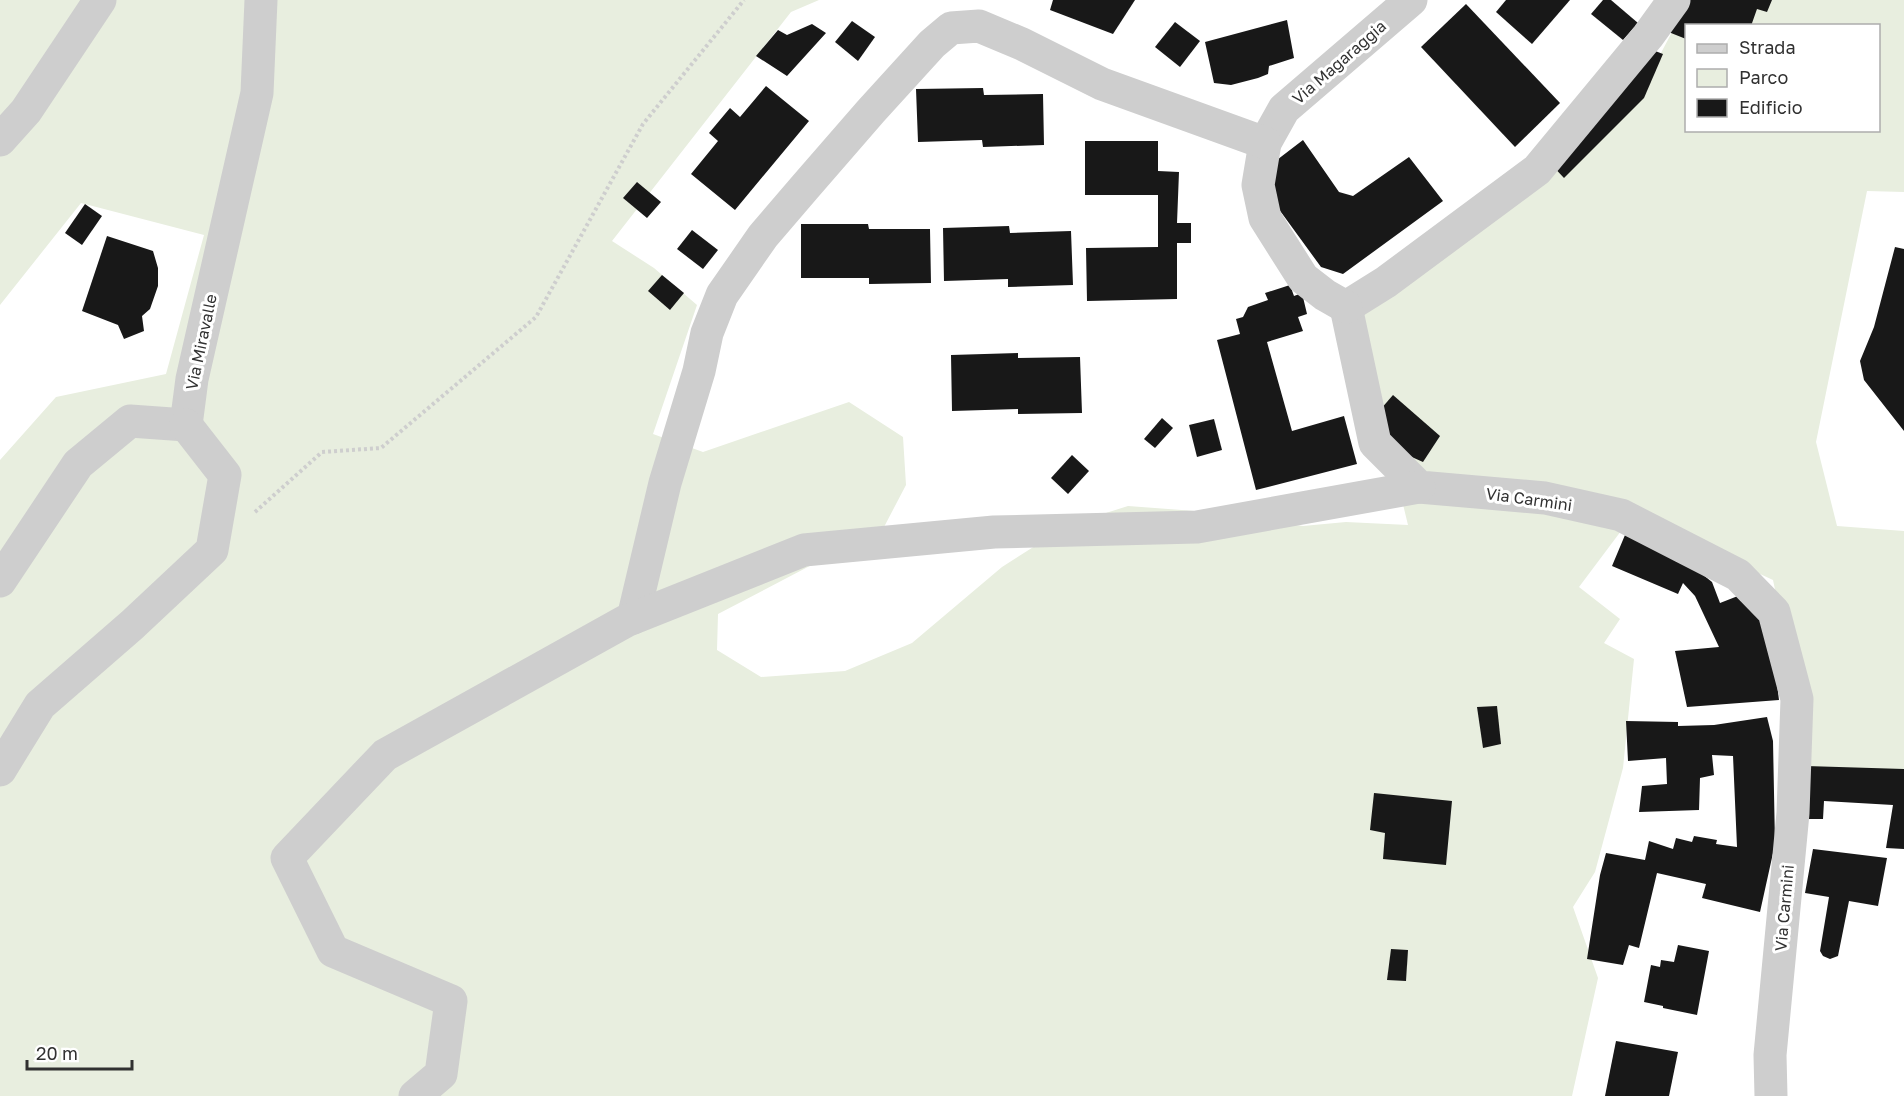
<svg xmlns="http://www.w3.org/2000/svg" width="1904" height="1096" font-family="'Golos Text',sans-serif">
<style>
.green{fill:#e8eedf;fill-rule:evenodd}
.building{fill:#181818}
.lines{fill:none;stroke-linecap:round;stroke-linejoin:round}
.path{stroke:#cecece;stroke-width:4;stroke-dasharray:3 3;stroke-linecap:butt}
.minor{stroke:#cecece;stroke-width:33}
.labels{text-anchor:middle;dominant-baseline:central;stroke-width:6;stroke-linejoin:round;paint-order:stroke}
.street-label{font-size:16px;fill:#313131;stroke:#fff}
</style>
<rect width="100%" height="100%" fill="#fff"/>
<!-- green -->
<path class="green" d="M0,0H819L791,12L612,241L654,268L697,305L653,434L703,452L849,402L903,437L906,485L884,527L718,614L717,650L761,677L845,671L912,643L1002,567L1068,525L1128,506L1195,511L1303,526L1346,522L1408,525L1357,315L1635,102L1689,0H1904V192L1867,191L1816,442L1837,526L1904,531V774L1808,776L1802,717L1773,580L1633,515L1579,587L1620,619L1604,643L1634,659L1623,768L1595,872L1573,907L1598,978L1572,1096H0V460L56,397L166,374L204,235L81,203L0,305ZM1686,26H1878V130H1686Z"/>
<!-- building -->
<g class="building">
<polygon points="1053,0 1135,0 1113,34 1050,10"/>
<polygon points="1506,0 1570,0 1532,44 1496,12"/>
<polygon points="1603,0 1611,0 1638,23 1623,40 1591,14"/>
<polygon points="1680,0 1772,0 1767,12 1757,9 1751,26 1686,26 1686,39 1666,31"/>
<polygon points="1466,4 1560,103 1515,147 1421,47"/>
<polygon points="1287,20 1294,58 1269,66 1268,74 1258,78 1231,85 1214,83 1205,42"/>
<polygon points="852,21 875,37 858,61 835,42"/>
<polygon points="1175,22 1200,41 1180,67 1155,47"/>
<polygon points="812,24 826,33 787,76 756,56 778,30 787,35"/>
<polygon points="1650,49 1663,54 1644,98 1564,178 1548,161"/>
<polygon points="766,86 809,121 735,210 691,174 718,141 709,133 730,108 740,117"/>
<polygon points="983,88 984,95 1043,94 1044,145 983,147 982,140 918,142 916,89"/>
<polygon points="1303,140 1339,192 1353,196 1409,157 1443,201 1343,274 1321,267 1259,182 1261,172"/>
<polygon points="1085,141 1158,141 1158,171 1179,172 1177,223 1191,223 1191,243 1177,243 1177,299 1087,301 1086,248 1158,247 1158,195 1085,195"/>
<polygon points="637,182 661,202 647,218 623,198"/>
<polygon points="85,204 102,216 82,245 65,233"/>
<polygon points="801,224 868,224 869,229 930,229 931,283 869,284 869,278 801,278"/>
<polygon points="1009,226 1010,233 1071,231 1073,285 1008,287 1008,279 944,281 943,228"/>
<polygon points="692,230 718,250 703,269 677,249"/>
<polygon points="107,236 153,251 158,268 158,286 150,309 142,316 144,331 124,339 118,325 82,311"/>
<polygon points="1895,247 1904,249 1904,431 1864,380 1860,361 1874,327"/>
<polygon points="662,275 684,293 670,310 648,291"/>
<polygon points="1290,285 1294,296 1302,293 1307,314 1298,317 1303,331 1267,342 1292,431 1344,416 1357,464 1256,490 1217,340 1240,334 1236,319 1243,317 1248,307 1268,300 1265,293"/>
<polygon points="1018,353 1018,358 1080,357 1082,413 1018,414 1018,409 952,411 951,355"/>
<polygon points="1393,395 1440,436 1423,462 1405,454 1373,418"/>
<polygon points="1162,418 1173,428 1155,448 1144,439"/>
<polygon points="1214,419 1222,450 1197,457 1189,425"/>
<polygon points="1072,455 1089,471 1068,494 1051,478"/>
<polygon points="1625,535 1692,566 1712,582 1720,603 1743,594 1771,636 1779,700 1687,707 1675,651 1719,647 1695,596 1683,583 1678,594 1612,566"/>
<polygon points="1497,706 1501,744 1483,748 1477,707"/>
<polygon points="1767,717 1773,741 1775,844 1760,912 1702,898 1706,884 1657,873 1639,948 1629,945 1623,965 1587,959 1600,875 1606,853 1645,860 1649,841 1673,849 1676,838 1692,842 1694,836 1717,840 1716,844 1737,847 1733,756 1712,755 1714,775 1700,778 1699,810 1639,812 1642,786 1667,784 1666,758 1628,761 1626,721 1678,722 1678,726 1714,725"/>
<polygon points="1806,766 1904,769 1904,849 1886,848 1893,805 1824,801 1823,819 1800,819"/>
<polygon points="1374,793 1452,801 1446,865 1383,859 1385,833 1370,830"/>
<polygon points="1813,849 1887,858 1878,906 1849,901 1838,956 1830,959 1823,956 1820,951 1829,897 1805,893"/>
<polygon points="1678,945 1709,951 1697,1015 1663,1008 1663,1006 1644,1002 1651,965 1660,967 1661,960 1674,962"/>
<polygon points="1391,949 1408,950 1406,981 1387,980"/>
<polygon points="1616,1041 1678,1052 1669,1096 1605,1096"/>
</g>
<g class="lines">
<!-- path -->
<polyline class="path" points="255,512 322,452 381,448 536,317 643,124 744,0"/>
<!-- minor -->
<g class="minor">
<polyline points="0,140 26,111 100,0"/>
<polyline points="1346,307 1375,443 1419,487 1545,498 1621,515 1738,575 1774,612 1797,699 1793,813 1770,1055 1771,1096"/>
<polyline points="1346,307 1386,282 1537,170 1648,36 1674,0"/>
<polyline points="1346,307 1325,295 1303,278 1265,218 1258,185 1265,143 1284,109 1411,0"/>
<polyline points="0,581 78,464 130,421 186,425 192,379 257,93 261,0"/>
<polyline points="633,618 665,483 699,371 707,333 722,295 763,236 805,187 871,111 932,44 951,28 979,26 1022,44 1102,84 1265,143"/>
<polyline points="0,770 40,705 132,625 212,550 225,475 186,425"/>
<polyline points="415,1096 441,1074 451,1001 333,951 287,858 385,755 626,621 804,550 994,532 1197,527 1419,487"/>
</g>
</g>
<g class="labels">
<!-- street labels -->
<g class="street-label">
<text transform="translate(1339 62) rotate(-41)">Via Magaraggia</text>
<text transform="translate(201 342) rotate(-78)">Via Miravalle</text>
<text transform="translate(1529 499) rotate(8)">Via Carmini</text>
<text transform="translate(1784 908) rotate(-85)">Via Carmini</text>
</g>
</g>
<!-- legend -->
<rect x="1685" y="24" width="195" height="108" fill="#ffffff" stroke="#adadad" stroke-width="1.5"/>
<rect x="1697" y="44" width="30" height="9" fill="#cecece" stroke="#adadad" stroke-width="1.5"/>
<text x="1739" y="54" font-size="18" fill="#313131">Strada</text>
<rect x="1697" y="69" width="30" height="18" fill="#e8eedf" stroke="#adadad" stroke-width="1.5"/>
<text x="1739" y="84" font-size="18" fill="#313131">Parco</text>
<rect x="1697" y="99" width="30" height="18" fill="#181818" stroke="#adadad" stroke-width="1.5"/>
<text x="1739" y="114" font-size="18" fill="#313131">Edificio</text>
<!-- scale -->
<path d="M27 1060v9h105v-9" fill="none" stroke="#313131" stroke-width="3"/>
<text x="36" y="1060" font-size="18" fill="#313131" stroke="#ffffff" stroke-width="4.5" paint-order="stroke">20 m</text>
</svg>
